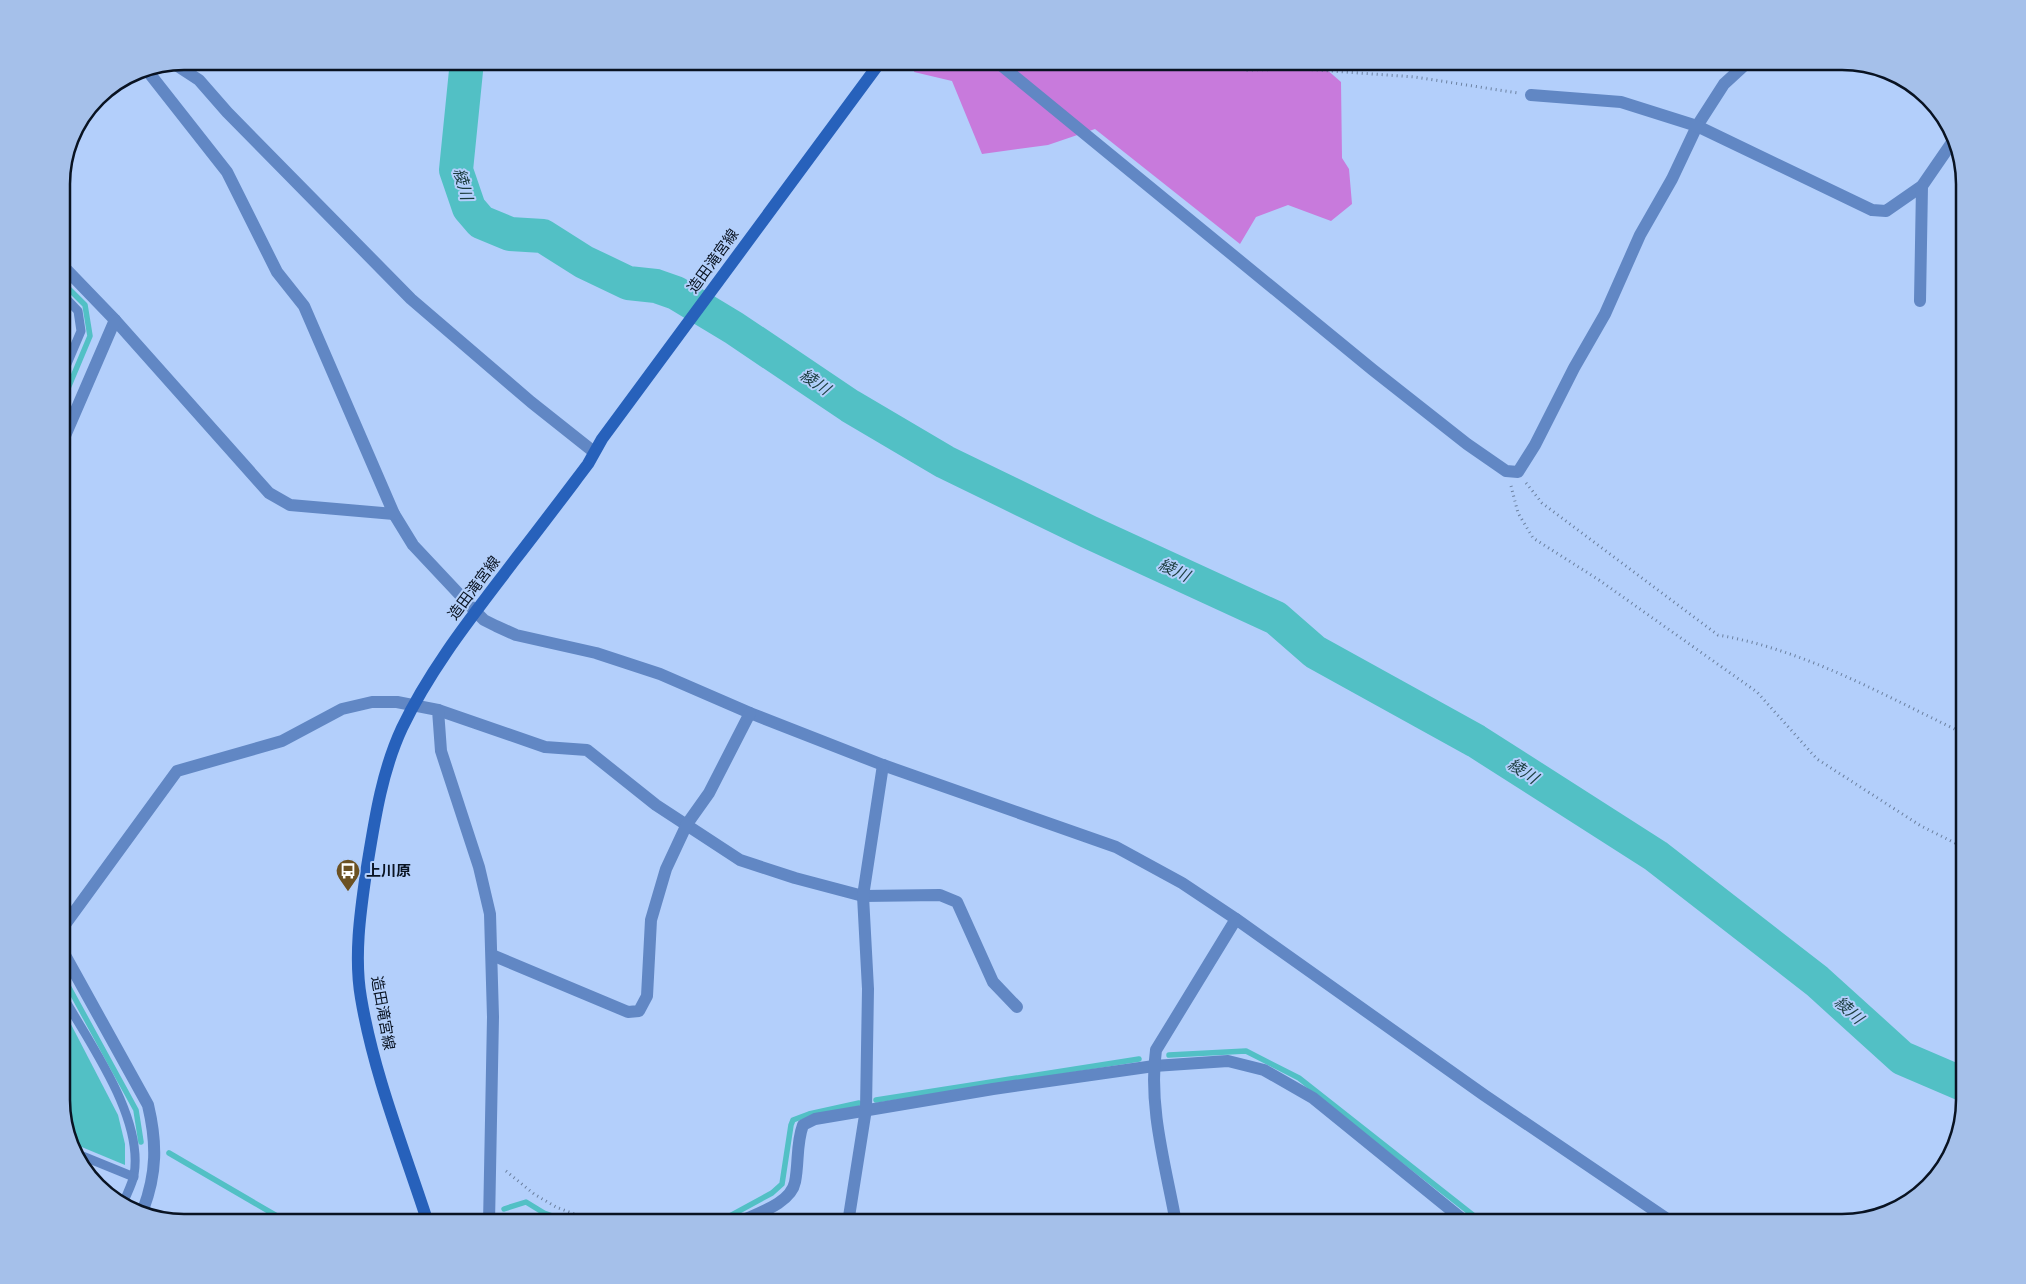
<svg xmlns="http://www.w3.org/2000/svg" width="2026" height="1284" font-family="Raleway,'Noto Sans JP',sans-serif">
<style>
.green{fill:#c87adc}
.water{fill:#52c0c5}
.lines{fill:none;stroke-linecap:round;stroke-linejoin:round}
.stream{stroke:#52c0c5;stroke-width:5.5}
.river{stroke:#52c0c5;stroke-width:34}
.path{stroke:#6b80a0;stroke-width:3;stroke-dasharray:1 4;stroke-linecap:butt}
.lane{stroke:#6187c4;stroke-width:9}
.street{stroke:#6187c4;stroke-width:12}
.secondary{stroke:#2761bb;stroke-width:12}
.labels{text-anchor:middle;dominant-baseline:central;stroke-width:4;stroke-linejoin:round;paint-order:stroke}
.street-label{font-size:15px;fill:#091322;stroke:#b3cffb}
.poi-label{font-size:15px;font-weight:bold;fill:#091322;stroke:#b3cffb;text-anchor:start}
.water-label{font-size:16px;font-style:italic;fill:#1b3c3e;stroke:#b3cffb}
.rim{fill:none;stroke:#091322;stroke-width:2.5}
</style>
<rect width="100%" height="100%" fill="#b3cffb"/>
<!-- green -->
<polygon class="green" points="917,61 1317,61 1341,82 1342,158 1349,169 1352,204 1331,221 1288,205 1256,217 1240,244 1095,129 1048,145 982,154 952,81 914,72"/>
<!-- water -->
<polygon class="water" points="62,1007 118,1115 125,1144 125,1165 72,1143 62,1107"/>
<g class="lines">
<!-- stream -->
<g class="stream">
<polyline points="61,281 85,305 90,336 61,405"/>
<polyline points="61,973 136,1110 141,1142"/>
<polyline points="1169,1055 1246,1051 1299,1078 1483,1223"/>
<polyline points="876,1100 1139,1059"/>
<polyline points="169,1153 289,1223"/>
<polyline points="504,1209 526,1202 544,1213 572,1223"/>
<polyline points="475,1223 481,1219"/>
<polyline points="717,1223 772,1193 782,1184 791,1125 793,1120 809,1114 859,1103"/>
</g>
<!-- river -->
<polyline class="river" points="467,61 456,170 469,208 481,222 510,234 543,236 584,262 628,283 656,286 676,293 734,328 850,406 945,462 1089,532 1276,618 1315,652 1476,741 1656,856 1817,981 1902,1058 1965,1085"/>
<!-- path -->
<g class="path">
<polyline points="1229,61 1247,70 1303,69 1415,77 1518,93"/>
<path d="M1526,483L1542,503L1718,635C1806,650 1885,696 1965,734"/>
<polyline points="1511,486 1518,513 1533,538 1599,580 1757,692 1817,759 1921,826 1965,848"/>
<polyline points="506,1171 534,1194 556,1207 598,1223"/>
</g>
<!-- lane -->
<g class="lane">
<polyline points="61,293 78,311 81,331 61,378"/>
<path d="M61,993C89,1043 144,1117 134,1175C132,1185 126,1195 123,1204"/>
<polyline points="75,1153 134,1177"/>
</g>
<!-- street -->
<g class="street">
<polyline points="996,61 1373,370 1467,444 1506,471 1518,472 1535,445 1574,368 1605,314 1640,235 1672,179 1697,126 1724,84 1749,61"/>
<polyline points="173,63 199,80 227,112 411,299 531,402 594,452"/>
<polyline points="146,69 227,172 277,272 304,306 394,514 413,545 475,611 484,620 496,626 516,635 596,653 660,674 750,713 883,765 1116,847 1182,883 1236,919 1484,1095 1673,1223"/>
<polyline points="1531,95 1621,102 1697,126 1872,210 1886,211 1922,186 1953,141"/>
<polyline points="61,264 115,320 269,493 290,505 394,514"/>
<polyline points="1920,301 1922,186"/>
<polyline points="61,445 115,320"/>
<polyline points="438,710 545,747 587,750 656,805 740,860 795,878 863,896 940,895 957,902 993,982 1017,1007"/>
<polyline points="61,930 177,771 282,741 342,709 372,702 397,702 438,710 441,751 479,867 490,914 493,1017 489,1223"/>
<path d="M61,948L148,1105C157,1143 157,1173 143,1210"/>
<polyline points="492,955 628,1012 639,1011 647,996 651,920 666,869 687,824 709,793 750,713"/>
<path d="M737,1223C755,1214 791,1204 795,1182C799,1162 796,1144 803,1125L815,1119L993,1089L1154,1066L1228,1061L1264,1070L1313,1098L1467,1223"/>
<polyline points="848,1223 866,1109 868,989 863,896 883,765"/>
<path d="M1176,1223C1166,1167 1148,1107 1156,1050L1236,919"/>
</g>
<!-- secondary -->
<path class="secondary" d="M428,1223C404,1149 374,1075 361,998C354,958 360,914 366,873C374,824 381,773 402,728C431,667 474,614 514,561C539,529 563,497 588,464L602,439L881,61"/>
</g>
<!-- icons -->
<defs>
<symbol id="bus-pin" viewBox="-11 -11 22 30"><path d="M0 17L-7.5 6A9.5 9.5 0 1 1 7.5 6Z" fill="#6b5123" stroke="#b3cffb"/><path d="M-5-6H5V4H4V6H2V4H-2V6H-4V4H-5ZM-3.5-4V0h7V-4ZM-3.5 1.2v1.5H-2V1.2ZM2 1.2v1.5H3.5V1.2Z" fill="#fff"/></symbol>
</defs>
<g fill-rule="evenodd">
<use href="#bus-pin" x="334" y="857" width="28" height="38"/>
</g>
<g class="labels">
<!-- street labels -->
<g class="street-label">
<text transform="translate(713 261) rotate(-54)">造田滝宮線</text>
<text transform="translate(474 588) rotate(-53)">造田滝宮線</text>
<text transform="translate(383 1013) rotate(80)">造田滝宮線</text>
</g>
<!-- poi labels -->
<g class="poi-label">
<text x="366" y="871">上川原</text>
</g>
<!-- water labels -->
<g class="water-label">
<text transform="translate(463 184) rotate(75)">綾川</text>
<text transform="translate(815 382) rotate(34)">綾川</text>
<text transform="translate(1174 570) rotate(25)">綾川</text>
<text transform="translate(1523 771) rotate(33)">綾川</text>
<text transform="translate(1849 1010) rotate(42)">綾川</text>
</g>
</g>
<!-- crop -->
<path d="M0 0H2026V1284H0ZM184 70H1842A114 114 0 0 1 1956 184V1100A114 114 0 0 1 1842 1214H184A114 114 0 0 1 70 1100V184A114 114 0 0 1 184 70Z" fill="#a5c0ea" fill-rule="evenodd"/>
<path class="rim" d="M184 70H1842A114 114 0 0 1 1956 184V1100A114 114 0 0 1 1842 1214H184A114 114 0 0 1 70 1100V184A114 114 0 0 1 184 70Z"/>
</svg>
